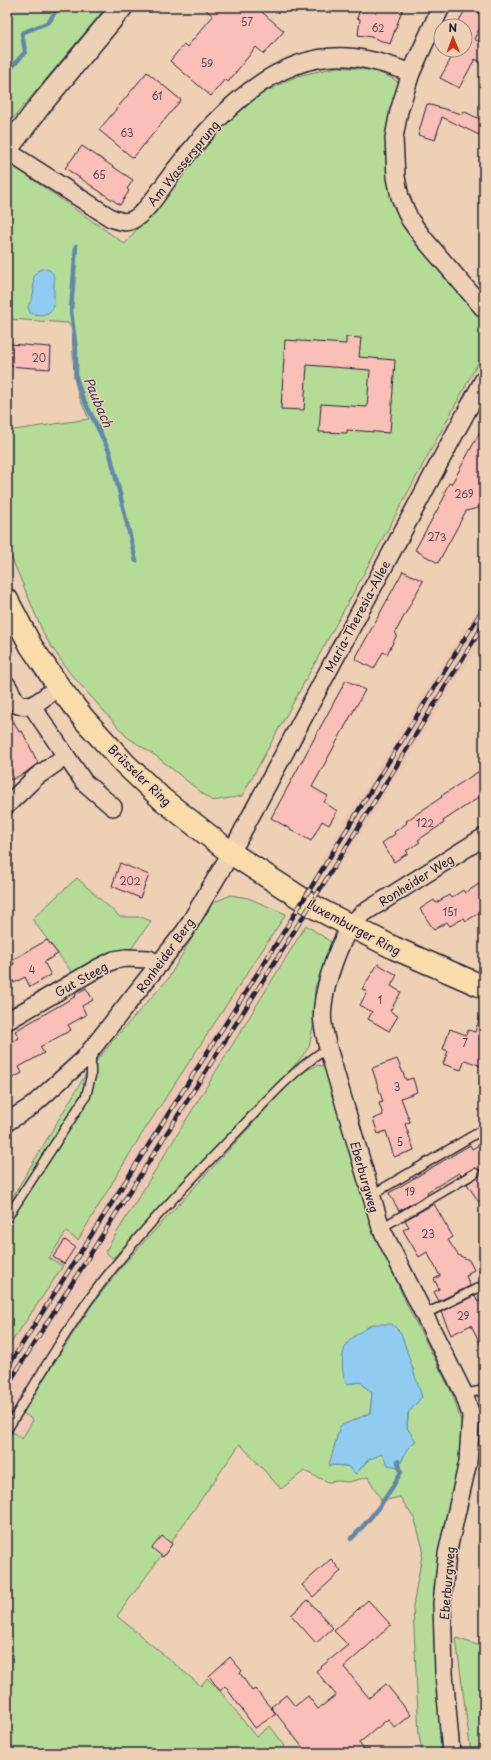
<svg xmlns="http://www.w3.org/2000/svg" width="491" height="1760" font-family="'Playpen Sans',sans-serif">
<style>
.built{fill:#eec8b3}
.green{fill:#b5dc97;stroke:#6c7f69;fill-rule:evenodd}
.water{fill:#90cbf0;stroke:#6487a8}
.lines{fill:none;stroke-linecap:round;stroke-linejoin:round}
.stream{stroke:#6487a8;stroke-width:4.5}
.building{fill:#fabfb6;stroke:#22223b}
.service-casing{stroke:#22223b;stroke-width:11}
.minor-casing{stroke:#22223b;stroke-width:20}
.tertiary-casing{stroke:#22223b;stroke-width:24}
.primary-casing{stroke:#22223b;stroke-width:25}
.service{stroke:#eed0b4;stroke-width:8}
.minor{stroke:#eed0b4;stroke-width:17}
.tertiary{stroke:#eed0b4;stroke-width:21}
.primary{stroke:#faddab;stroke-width:22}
.rail-casing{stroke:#22223b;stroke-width:4.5}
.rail{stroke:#eed0b4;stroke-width:3;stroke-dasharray:9;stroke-linecap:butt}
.labels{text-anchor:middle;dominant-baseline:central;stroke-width:3;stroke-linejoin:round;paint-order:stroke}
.number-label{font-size:10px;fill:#58495a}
.street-label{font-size:12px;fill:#22223b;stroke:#eed0b4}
.water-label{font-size:13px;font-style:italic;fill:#38445f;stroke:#eed0b4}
</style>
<rect width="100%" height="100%" fill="#eed0b4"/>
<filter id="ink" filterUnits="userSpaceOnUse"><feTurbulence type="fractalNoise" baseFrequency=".025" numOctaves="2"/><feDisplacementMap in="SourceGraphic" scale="8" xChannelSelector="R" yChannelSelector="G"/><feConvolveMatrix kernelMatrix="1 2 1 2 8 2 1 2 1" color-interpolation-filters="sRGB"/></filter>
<g filter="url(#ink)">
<!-- built -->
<g class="built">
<polygon points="484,595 484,636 339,871 321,859"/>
<polygon points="272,937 290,949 105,1252 123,1265 92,1305 23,1412 33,1420 22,1439 11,1432 7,1438 7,1349 62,1266 49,1259 66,1232 78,1239 138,1140"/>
</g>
<!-- green -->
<g class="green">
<polygon points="7,7 106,7 7,126"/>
<path d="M337,67C361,69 381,69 401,84L391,189L479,314L484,330V352L368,566L242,796L212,801L156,756L127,737L69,672L45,637L7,547V431L89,419L79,397L74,378L72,329L68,323L10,319L7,306V172L12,165L125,244L209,138L259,95L297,76Z"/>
<polygon points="77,878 120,917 141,917 151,921 131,949 113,952 74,975 32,919"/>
<polygon points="231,895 248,898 286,914 138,1140 78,1240 66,1232 49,1258 63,1266 7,1349 7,1206 86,1074 115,1038 168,979 212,903"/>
<polygon points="306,925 331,942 315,988 313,1027 309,1047 297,1063 113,1258 105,1252"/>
<path d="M318,1065L326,1067L377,1237L408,1307L452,1393L461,1421L462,1457L436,1610L455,1705L461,1753H422L419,1735L413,1607L423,1549L415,1520L400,1497L382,1501L368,1477L348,1482L338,1481L328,1482L304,1471L281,1489L240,1444L171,1542L172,1544L163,1557L161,1556L117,1616L201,1686L207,1678L221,1692L256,1737L270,1726L285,1746L280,1753H7V1438L11,1431L22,1439L33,1420L22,1412L92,1305L123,1265L289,1084L304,1071ZM413,1368L407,1428L415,1441L407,1449L399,1467L382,1453L368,1460L356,1474L347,1466L330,1465L370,1413L372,1393L360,1382L346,1384Z"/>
<polygon points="456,1638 484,1647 484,1753 471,1753"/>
</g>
<!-- water -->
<g class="water">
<path d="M41,269C57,268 54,280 54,290C54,295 54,301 54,307C47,316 40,316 30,313L28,307C29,303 32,300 33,295C36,284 28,276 41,269Z"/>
<path d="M372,1324H392L401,1333L422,1397L408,1413L407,1428L416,1441L407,1449L399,1467L388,1465L382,1454L368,1460L356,1474L347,1466L329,1465L340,1426L370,1413L372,1393L360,1382L346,1384C342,1374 340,1354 347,1344C353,1335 364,1330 372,1324Z"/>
</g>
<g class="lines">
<!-- stream -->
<g class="stream">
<polyline points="7,73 25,52 22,33 49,22 58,7"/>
<polyline points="76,246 71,311 76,350 76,377 82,396 110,453 136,561"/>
<path d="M351,1539C371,1519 388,1497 401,1472L398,1461"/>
</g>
</g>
<!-- building -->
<g class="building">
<polygon points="203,7 256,7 284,31 264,54 256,47 228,82 225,79 211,96 170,61 184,44 187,47 213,16"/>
<polygon points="361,7 403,8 390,44 371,37 358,35 360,19 357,18"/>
<polygon points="467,7 484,7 484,20 474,39 484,44 484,64 475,59 459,88 440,78 456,50 465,50 465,26 457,24"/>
<polygon points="147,72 181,100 133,158 99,130"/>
<polygon points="427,104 462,114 463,111 484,121 484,133 481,131 479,135 442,117 435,140 418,135"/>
<polygon points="82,146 133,180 127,189 129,191 120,205 65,168"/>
<polygon points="346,337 361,338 359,357 395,360 390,433 347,430 347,433 319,432 321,404 367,407 370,370 307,365 304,410 281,409 285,340 346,344"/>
<polygon points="9,344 51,347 50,369 7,366"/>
<polygon points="484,424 484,497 478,508 466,511 438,563 415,550 446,494 444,493 449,483 451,484 455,478"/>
<polygon points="403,571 423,581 395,633 397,635 387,654 383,652 374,669 355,659"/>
<polygon points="346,680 365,690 312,787 328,796 324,802 337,811 329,825 322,821 311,841 271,818"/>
<polygon points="7,708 19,732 22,731 38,763 25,773 11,780 7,771"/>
<polygon points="484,768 484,794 443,821 444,823 418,840 420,842 406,851 408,853 394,862 382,843 395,834 394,832 407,823 406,821 442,797 441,796"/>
<polygon points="120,863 149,875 140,898 112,886"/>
<polygon points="479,884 484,892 484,910 466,921 464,918 450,926 447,922 434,930 420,909 434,900 436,903 449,895 451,898 463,890 465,893"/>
<polygon points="47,940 58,954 44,962 51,975 30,987 25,977 14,983 7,969 7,967 14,964 12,960"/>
<polygon points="378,964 397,975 391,986 401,992 390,1011 398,1016 389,1031 368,1019 372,1012 360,1005 367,992 362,989"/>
<polygon points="86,988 93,1000 82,1006 86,1015 68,1025 71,1030 40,1047 44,1053 19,1067 22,1073 7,1081 7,1044 19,1038 15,1031 76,996 75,995"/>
<polygon points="482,1011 484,1012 484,1067 465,1060 461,1070 443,1064 448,1051 443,1049 450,1029 466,1035 468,1030 475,1032"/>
<polygon points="397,1059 406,1080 413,1078 417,1092 401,1098 410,1122 405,1124 414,1150 394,1157 386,1131 378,1134 373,1119 383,1115 379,1103 383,1102 372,1068"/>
<polygon points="484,1142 484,1210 467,1184 480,1175 480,1170 475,1168 461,1175 459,1173 427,1192 428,1194 399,1211 389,1193 470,1145 472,1149"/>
<polygon points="434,1204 453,1237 448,1240 458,1255 469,1260 474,1270 468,1273 469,1275 466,1276 470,1286 439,1301 434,1292 439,1289 434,1279 440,1276 427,1252 419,1257 403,1230 409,1227 405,1220"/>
<polygon points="65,1240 75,1247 64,1264 53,1257"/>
<polygon points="475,1295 478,1302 484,1299 484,1351 471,1325 451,1335 441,1312"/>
<polygon points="162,1536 172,1544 163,1557 152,1548"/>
<polygon points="331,1559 341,1571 313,1597 302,1585"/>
<polygon points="308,1600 333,1628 316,1643 291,1615"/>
<polygon points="368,1600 391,1625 344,1667 369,1698 386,1684 411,1715 395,1728 388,1719 359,1743 367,1753 307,1753 271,1707 286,1695 295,1706 308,1696 318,1709 336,1695 316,1671 348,1645 334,1631"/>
<polygon points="230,1657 242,1671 240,1673 252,1691 255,1689 276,1714 255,1728 225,1686 220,1691 209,1676"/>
</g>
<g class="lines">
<defs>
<g id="service">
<polyline points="370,1196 484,1129"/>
<polyline points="7,1218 86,1096 91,1076 91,1053"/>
<polyline points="381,1228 475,1173"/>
<polyline points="425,1314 484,1285"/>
<polyline points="464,1394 484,1390"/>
<path d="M7,1430C35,1385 61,1337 93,1294C135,1237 184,1187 233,1136C263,1105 291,1071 328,1048"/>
</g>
<g id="minor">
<polyline points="441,7 411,73 399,111 394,138 396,177 400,197 410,220 424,239 484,309"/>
<path d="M7,151L111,218C119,221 126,224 134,219C149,211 166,180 178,166C218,114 275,53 347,57C369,58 390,65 411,73"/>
<polyline points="7,685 18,705 32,706 66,756 36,777 7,805"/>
<polyline points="32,706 59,687"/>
<polyline points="66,756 84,782 113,807"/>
<polyline points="7,1021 98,968 114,960 126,958 149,959 159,965"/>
<polyline points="7,1122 32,1106 83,1060 185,931 231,853 484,379"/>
<path d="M451,1753L444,1673L442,1603L447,1554L468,1462L471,1415L464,1394L381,1228L328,1048C326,1040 324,1032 323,1024C319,998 336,950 350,927C353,922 358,918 362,914L484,837"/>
</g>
<polyline id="tertiary" points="7,149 43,102 122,7"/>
<polyline id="primary" points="7,600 31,646 59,687 84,719 125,764 162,799 231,853 316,908 394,948 484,987"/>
</defs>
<!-- service casing -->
<use href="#service" class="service-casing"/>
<!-- minor casing -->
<use href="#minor" class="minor-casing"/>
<!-- tertiary casing -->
<use href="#tertiary" class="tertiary-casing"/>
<!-- primary casing -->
<use href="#primary" class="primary-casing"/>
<!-- service -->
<use href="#service" class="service"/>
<!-- minor -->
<use href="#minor" class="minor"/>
<!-- tertiary -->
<use href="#tertiary" class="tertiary"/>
<!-- primary -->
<use href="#primary" class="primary"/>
<defs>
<g id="rail">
<polyline points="7,1368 278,941 484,607"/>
<polyline points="7,1386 285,946 484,624"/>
</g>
</defs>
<!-- rail casing -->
<use href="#rail" class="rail-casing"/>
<!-- rail -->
<use href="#rail" class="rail"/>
</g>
</g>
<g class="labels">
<!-- number labels -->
<g class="number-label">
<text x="247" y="21">57</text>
<text x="378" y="27">62</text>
<text x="207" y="62">59</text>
<text x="157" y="95">61</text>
<text x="127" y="132">63</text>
<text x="99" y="174">65</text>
<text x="39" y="357">20</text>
<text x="464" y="493">269</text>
<text x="437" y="536">273</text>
<text x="425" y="822">122</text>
<text x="130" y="880">202</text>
<text x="450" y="911">151</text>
<text x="32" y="969">4</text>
<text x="380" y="999">1</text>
<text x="465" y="1042">7</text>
<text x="397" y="1086">3</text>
<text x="400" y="1141">5</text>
<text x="410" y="1191">19</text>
<text x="428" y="1233">23</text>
<text x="463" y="1315">29</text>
</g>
<!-- street labels -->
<g class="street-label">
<text transform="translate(183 163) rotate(-51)">Am Wassersprung</text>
<text transform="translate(357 616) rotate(-62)">Maria-Theresia-Allee</text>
<text transform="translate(140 775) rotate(44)">Brüsseler Ring</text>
<text transform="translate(416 880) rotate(-32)">Ronheider Weg</text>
<text transform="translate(354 927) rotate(28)">Luxemburger Ring</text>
<text transform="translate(165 955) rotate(-54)">Ronheider Berg</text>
<text transform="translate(81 979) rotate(-29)">Gut Steeg</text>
<text transform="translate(365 1177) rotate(74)">Eberburgweg</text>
<text transform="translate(447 1583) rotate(-85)">Eberburgweg</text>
</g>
<!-- water labels -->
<g class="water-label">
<text transform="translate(99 402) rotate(67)">Paubach</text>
</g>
</g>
<!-- margin -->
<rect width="491" height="1760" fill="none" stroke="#eed0b4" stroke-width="24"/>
<rect x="12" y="12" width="467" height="1736" fill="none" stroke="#22223b" stroke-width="1.5" filter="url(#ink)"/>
<!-- north arrow -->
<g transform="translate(453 38) rotate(359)"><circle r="19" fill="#eed0b4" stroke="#9c8a84"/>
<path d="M0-3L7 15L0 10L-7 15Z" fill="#c8321e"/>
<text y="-6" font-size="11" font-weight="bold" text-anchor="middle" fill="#22223b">N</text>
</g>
</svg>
